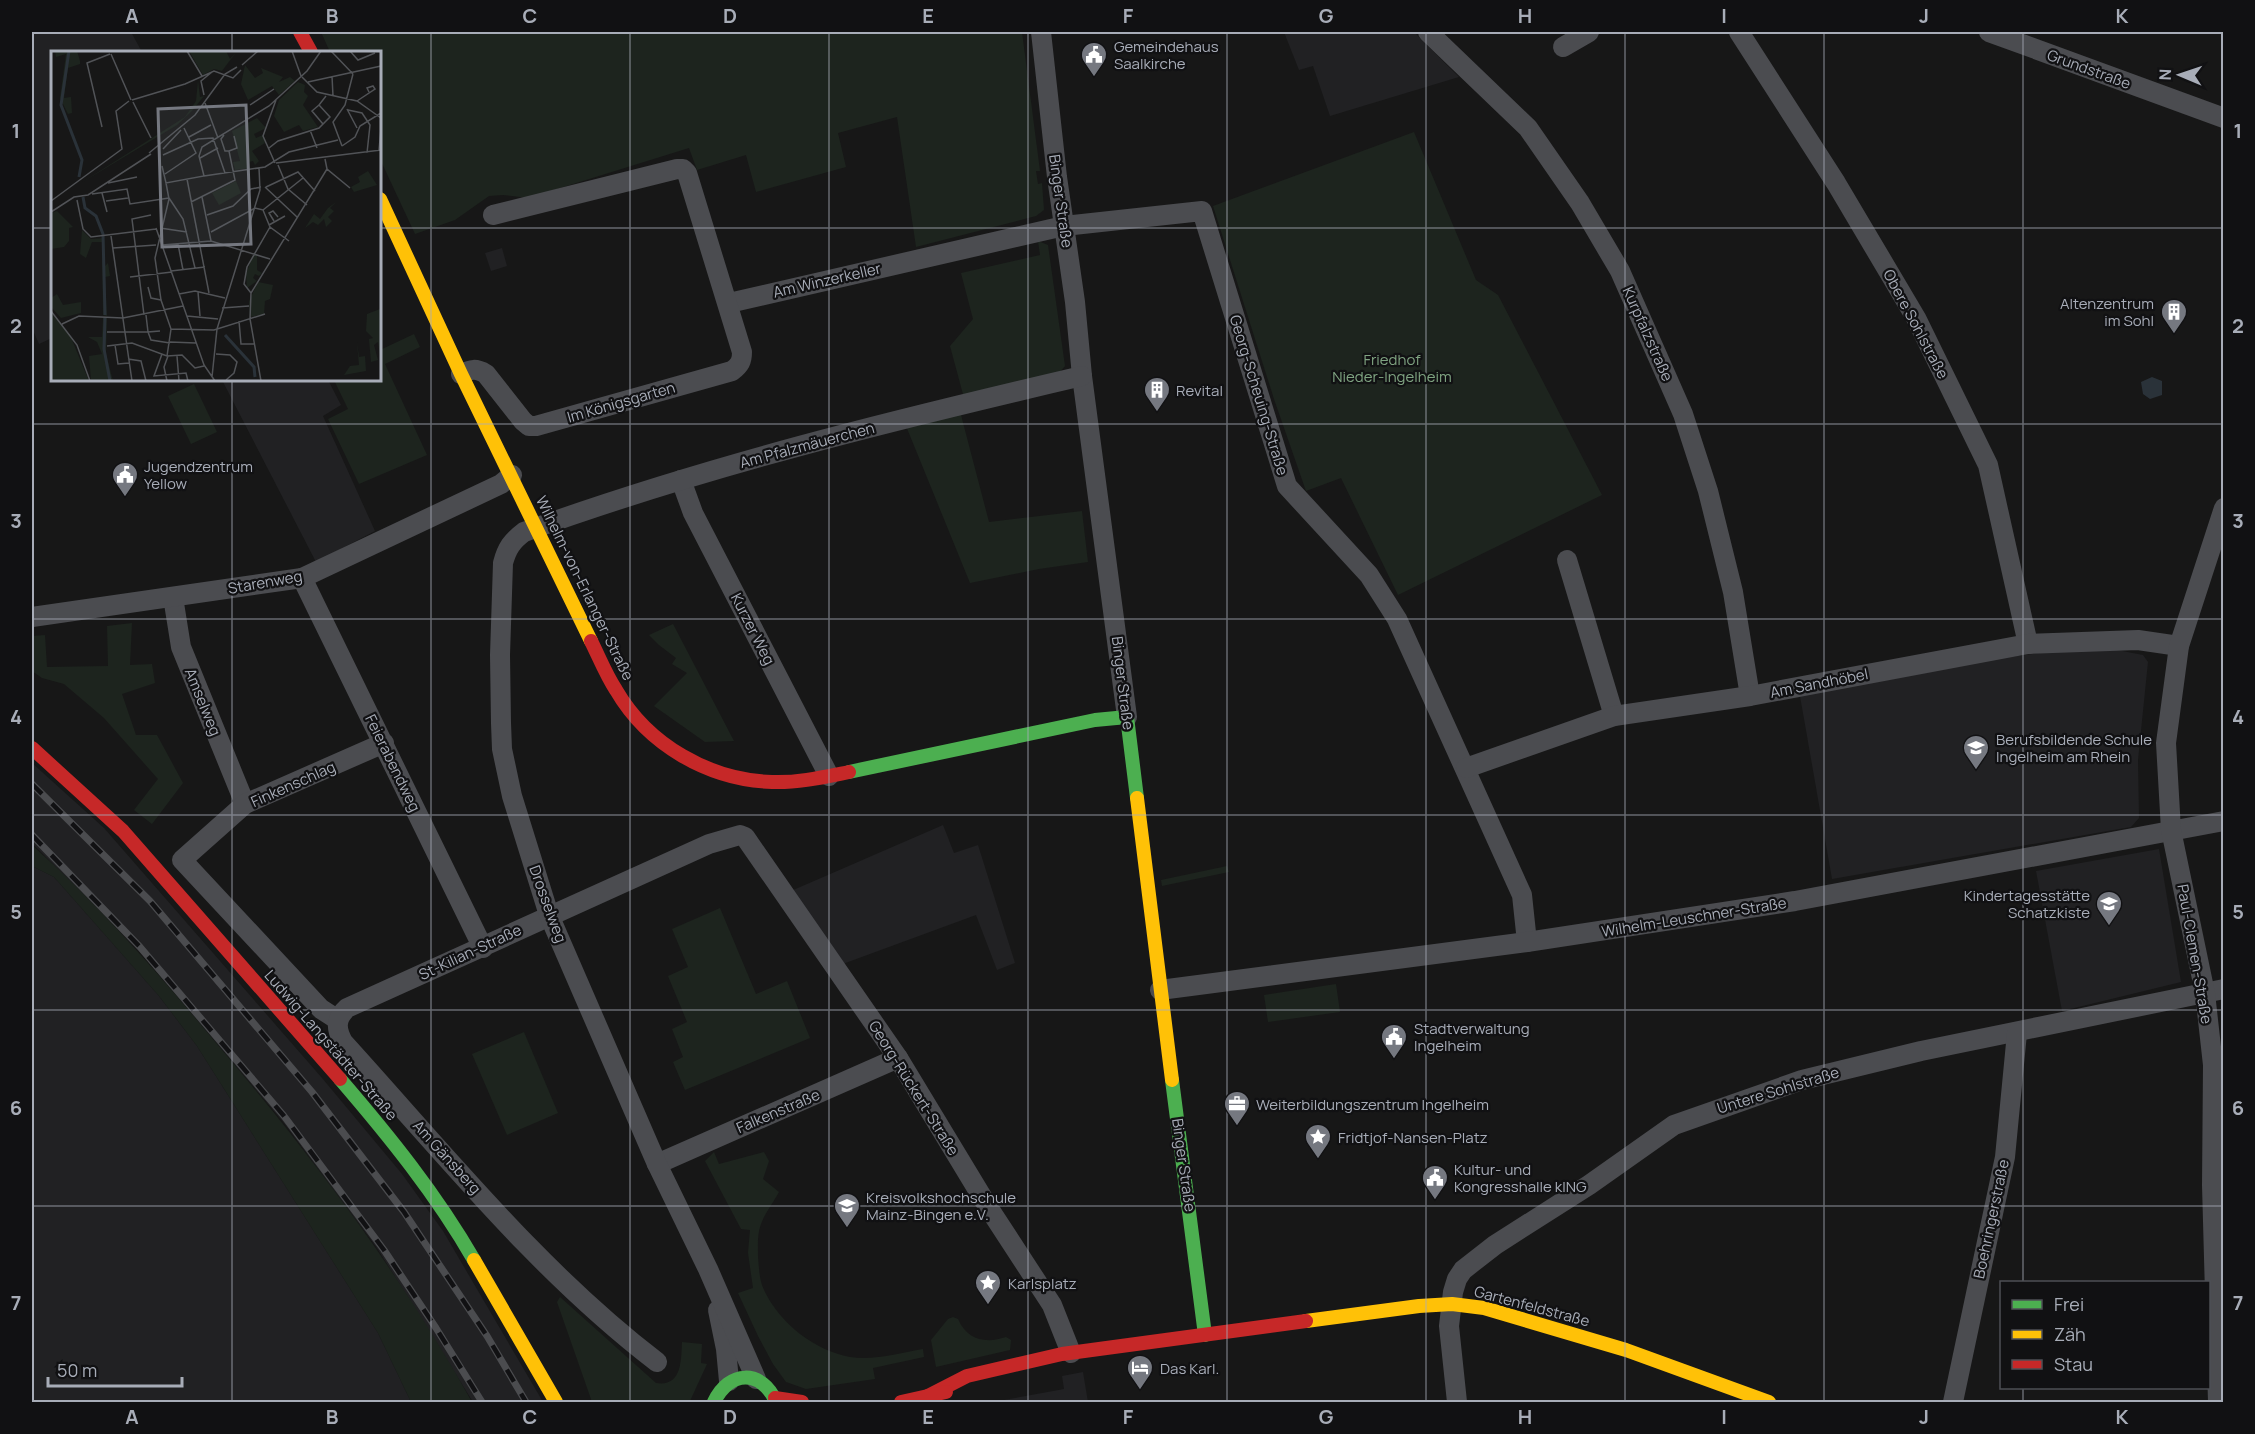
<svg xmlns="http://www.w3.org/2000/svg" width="2255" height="1434" font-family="Manrope,sans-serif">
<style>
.built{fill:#212123}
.green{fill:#1d241e}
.water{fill:#2a3239}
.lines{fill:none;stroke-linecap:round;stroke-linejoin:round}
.street{stroke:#4b4c50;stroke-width:20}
.fast{stroke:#4caf50;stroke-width:14}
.slow{stroke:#ffc107;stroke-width:14}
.jam{stroke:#c62828;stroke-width:14}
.rail-casing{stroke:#4b4c4f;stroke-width:7}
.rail{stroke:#111113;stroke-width:4.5;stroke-dasharray:14;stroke-linecap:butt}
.grid{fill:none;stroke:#a8adb8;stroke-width:1.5;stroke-opacity:0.55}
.labels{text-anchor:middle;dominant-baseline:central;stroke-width:4.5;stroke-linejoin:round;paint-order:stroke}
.poi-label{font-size:15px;fill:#a8adb8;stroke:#111113;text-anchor:start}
.street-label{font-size:15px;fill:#a8adb8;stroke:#111113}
.park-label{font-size:15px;fill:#7fa381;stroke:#111113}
.inset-river{fill:none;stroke:#2a3239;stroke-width:3}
.inset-road{fill:none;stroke:#515357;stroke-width:1.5}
.view{fill:#757880;fill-opacity:0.15;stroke:#757880;stroke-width:3}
.inset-edge{fill:none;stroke:#a8adb8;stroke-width:3}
.neatline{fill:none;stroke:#a8adb8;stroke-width:2}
.grid-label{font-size:20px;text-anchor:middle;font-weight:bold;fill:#a8adb8}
</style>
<rect width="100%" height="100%" fill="#171717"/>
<!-- built -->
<g class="built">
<polygon points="32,32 131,32 142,52 52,52 52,338 39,344 32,328"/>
<polygon points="1284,32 1414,32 1459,77 1330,116 1313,66 1299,70"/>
<polygon points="502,248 507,266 491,271 485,253"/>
<polygon points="222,380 328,380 341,405 323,416 375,531 316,562"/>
<polygon points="2112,649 2143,655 2148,662 2138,760 2139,818 2131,827 1832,879 1800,696 2002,658 2063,650"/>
<polygon points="32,763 104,828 322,1078 402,1174 443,1231 543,1402 473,1402 377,1248 284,1123 139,951 32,843"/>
<polygon points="943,825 954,853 978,845 1015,963 997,970 976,915 840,965 791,891"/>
<polygon points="2159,849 2181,982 2062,1011 2036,871"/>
<polygon points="32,866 54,877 159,996 197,1046 378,1333 411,1402 32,1402"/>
<polygon points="1083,1372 1088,1402 993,1402 1064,1389 1062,1376"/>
</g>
<!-- green -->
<g class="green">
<polygon points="321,32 1022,32 1040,171 1036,171 1038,184 1042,183 1044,210 1036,216 916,247 897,117 838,133 846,167 756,192 746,155 697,170 689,148 528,198 503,195 489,196 455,220 415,234 380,159 380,52 330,52"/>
<polygon points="1414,132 1476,280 1498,295 1602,495 1398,595 1341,478 1306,491 1274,399 1213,206"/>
<polygon points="1038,241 1048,245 1065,366 1058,374 964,398 950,346 973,319 961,273 1040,255"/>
<polygon points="414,334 420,347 385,364 427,455 359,484 328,419 348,409 334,380 380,380 380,350"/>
<polygon points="194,384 217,432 191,444 168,396"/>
<polygon points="960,411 989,522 1082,511 1088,562 1039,569 970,583 906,426"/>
<polygon points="132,623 130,665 152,664 155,683 122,694 136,735 157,735 183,783 152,824 134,810 158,779 104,718 64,684 42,678 32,671 32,636 45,635 47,667 108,666 107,626"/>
<polygon points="673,624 734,741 705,742 654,706 687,673 672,664 676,658 659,645 649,635"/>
<path d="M32,845C100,906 159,974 217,1044C312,1156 401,1274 472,1402H411L378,1333L197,1046L159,996L54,877L32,866Z"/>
<polygon points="1227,866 1229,872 1162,886 1161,880"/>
<polygon points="720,908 756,994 787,981 810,1038 685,1090 673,1062 683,1057 672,1029 687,1022 668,976 688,967 672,929"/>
<polygon points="1336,984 1340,1012 1268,1022 1264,995"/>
<polygon points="524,1032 558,1113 507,1135 472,1054"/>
<path d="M714,1152L719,1164L764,1152L769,1161L763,1179L779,1192C773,1203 765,1213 761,1224C757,1234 758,1246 758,1256C759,1268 759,1281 765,1292C781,1324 814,1350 850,1357C873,1361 900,1353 923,1349L924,1357L873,1368L875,1379L806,1389L786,1382L773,1364L758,1336L738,1293L753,1288L748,1253L750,1230L741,1229L705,1161Z"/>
<path d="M560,1297L656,1383C682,1387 681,1361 682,1342L702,1344L701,1363L707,1364L690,1401L689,1402H592L557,1302Z"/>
<path d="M953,1317L958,1319C967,1340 986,1344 1006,1337L1011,1340L1010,1350L936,1367L931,1340L948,1319Z"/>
</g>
<!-- water -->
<polygon class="water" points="2152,377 2162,381 2162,395 2150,399 2143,394 2141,382"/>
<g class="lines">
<!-- street -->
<g class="street">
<polyline points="1041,32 1057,177 1075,302 1082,376 1127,717"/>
<polyline points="1428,32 1528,128 1580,203 1620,271 1683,414 1708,491 1733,592 1750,696"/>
<polyline points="1739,32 1836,183 1916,318 1988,465 2028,644"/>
<polyline points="1989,32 2224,118"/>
<polyline points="1563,47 1589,32"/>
<polyline points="729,303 1064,226 1202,211 1287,486 1369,575 1397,619 1522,895 1527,942"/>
<path d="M461,374C471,369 476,368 486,374L523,421L529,426H536L732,371C740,365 742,361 742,352L687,173L683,169H677L493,215"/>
<polyline points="681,480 693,513 829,776"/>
<polyline points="1567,560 1614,716"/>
<polyline points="302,578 483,948"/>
<polyline points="173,597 181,647 245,804"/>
<polyline points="32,617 302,578 501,484 512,475"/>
<polyline points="1466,768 1614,716 1750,696 2028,644 2138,640 2179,646"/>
<polyline points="1160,990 1527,942 1795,901 2224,821"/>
<polyline points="338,1020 321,1009 182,860 245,804 384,743"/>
<polyline points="657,1164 898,1058"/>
<polyline points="718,1310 726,1349 729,1381"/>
<path d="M657,1362C538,1271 443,1152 343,1042C336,1029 335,1019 347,1008L709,844L740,835L745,837L898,1058L990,1210L1052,1305L1071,1353"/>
<path d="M756,1379L708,1269L657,1164L549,915L512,796L502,749L501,723L500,655L503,563C507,548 512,541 524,532C706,466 894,420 1082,376"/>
<polyline points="1457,1402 1449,1326 1453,1292 1457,1279 1463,1270 1495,1245 1589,1185 1674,1125 1802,1080 1921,1051 2224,989"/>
<polyline points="1953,1402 2005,1157 2017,1033"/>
<polyline points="2218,1402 2212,1185 2213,1065 2205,993 2171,830 2166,743 2179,646 2224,508"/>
</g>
<!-- fast -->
<g class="fast">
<polyline points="849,772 1095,720 1127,717 1137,798"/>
<path d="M340,1079C389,1136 436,1194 474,1260"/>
<polyline points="1172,1080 1205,1335"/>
<path d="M714,1402C729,1370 762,1369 776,1402"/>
</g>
<!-- slow -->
<g class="slow">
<polyline points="380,199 461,374 591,641"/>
<polyline points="1137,798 1172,1080"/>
<polyline points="474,1260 556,1402"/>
<polyline points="1306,1321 1419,1306 1452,1304 1484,1308 1626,1350 1769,1402"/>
</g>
<!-- jam -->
<g class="jam">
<polyline points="300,32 311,52"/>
<path d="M591,641C599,657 606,675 616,690C648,745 709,780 772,782C798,783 824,777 849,772"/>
<polyline points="32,748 123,831 340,1079"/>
<polyline points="928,1396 967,1376 1062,1354 1306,1321"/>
<polyline points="775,1398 802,1402"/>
<polyline points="901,1402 946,1392"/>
</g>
<defs>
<g id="rail">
<polyline points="32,784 150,901 312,1092 404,1212 487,1336 526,1402"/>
<polyline points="32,835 140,947 284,1116 384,1250 436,1328 482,1402"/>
</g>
</defs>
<!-- rail casing -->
<use href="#rail" class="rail-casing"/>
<!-- rail -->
<use href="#rail" class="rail"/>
</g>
<!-- grid -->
<path class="grid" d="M232,32V52M431,32V1402M630,32V1402M829,32V1402M1028,32V1402M1227,32V1402M1426,32V1402M1625,32V1402M1824,32V1402M2023,32V1282M32,228H52M380,228H2224M232,380V1402M32,424H2224M32,619H2224M32,815H2224M32,1010H2224M32,1206H2224M2023,1388V1402"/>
<!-- icons -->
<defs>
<symbol id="civic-pin" viewBox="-11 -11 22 30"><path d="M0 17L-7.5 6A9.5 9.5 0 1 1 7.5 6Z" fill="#757880" stroke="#111113"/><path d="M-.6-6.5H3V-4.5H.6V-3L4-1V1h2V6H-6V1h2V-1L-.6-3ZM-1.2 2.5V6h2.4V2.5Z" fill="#fff"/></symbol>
<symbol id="building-pin" viewBox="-11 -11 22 30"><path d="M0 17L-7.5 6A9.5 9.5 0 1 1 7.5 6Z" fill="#757880" stroke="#111113"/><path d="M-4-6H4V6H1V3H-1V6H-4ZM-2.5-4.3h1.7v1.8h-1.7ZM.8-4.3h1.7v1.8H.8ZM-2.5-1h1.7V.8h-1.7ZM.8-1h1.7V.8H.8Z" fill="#fff"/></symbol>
<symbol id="school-pin" viewBox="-11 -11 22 30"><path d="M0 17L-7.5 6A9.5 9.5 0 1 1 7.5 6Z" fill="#757880" stroke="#111113"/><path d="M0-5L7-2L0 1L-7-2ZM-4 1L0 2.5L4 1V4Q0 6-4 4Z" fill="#fff"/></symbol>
<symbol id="office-pin" viewBox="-11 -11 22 30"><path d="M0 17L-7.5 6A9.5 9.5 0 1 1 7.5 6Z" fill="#757880" stroke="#111113"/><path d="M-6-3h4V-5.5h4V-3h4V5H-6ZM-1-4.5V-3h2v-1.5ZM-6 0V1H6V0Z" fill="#fff"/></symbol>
<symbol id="sight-pin" viewBox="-11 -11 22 30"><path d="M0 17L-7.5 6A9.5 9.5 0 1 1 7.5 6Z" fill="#757880" stroke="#111113"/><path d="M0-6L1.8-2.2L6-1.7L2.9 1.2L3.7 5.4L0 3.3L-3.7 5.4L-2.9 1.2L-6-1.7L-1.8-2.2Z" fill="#fff"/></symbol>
<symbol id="university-pin" viewBox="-11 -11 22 30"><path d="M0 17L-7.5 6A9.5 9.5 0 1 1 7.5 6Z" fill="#757880" stroke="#111113"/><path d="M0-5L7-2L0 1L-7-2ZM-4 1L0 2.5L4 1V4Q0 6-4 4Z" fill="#fff"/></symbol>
<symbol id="hotel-pin" viewBox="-11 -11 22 30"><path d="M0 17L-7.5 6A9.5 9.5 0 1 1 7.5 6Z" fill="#757880" stroke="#111113"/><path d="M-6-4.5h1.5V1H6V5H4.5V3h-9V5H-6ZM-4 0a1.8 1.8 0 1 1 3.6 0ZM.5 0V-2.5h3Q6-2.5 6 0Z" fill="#fff"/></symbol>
</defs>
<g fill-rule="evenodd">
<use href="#civic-pin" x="1079" y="40" width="30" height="40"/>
<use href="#building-pin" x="2159" y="297" width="30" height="40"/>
<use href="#building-pin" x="1142" y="375" width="30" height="40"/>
<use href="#civic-pin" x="110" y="460" width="30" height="40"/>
<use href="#school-pin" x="1961" y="733" width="30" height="40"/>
<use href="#school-pin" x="2094" y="889" width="30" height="40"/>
<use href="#civic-pin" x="1379" y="1022" width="30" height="40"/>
<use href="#office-pin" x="1222" y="1089" width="30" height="40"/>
<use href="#sight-pin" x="1303" y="1122" width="30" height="40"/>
<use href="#civic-pin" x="1420" y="1163" width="30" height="40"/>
<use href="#university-pin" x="832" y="1191" width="30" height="40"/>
<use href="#sight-pin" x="973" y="1268" width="30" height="40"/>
<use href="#hotel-pin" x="1125" y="1353" width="30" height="40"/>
</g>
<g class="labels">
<!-- poi labels -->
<g class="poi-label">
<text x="1114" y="46">Gemeindehaus<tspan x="1114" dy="17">Saalkirche</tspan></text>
<text x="2154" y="303" text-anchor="end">Altenzentrum<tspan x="2154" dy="17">im Sohl</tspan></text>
<text x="1176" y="390">Revital</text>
<text x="144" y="466">Jugendzentrum<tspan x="144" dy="17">Yellow</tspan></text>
<text x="1996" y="739">Berufsbildende Schule<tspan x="1996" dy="17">Ingelheim am Rhein</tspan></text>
<text x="2090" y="895" text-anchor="end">Kindertagesstätte<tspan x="2090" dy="17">Schatzkiste</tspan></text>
<text x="1414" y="1028">Stadtverwaltung<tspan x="1414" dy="17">Ingelheim</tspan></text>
<text x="1256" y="1104">Weiterbildungszentrum Ingelheim</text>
<text x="1338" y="1137">Fridtjof-Nansen-Platz</text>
<text x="1454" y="1169">Kultur- und<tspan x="1454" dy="17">Kongresshalle kING</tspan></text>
<text x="866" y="1197">Kreisvolkshochschule<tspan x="866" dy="17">Mainz-Bingen e.V.</tspan></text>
<text x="1008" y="1283">Karlsplatz</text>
<text x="1160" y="1368">Das Karl.</text>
</g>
<!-- street labels -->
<g class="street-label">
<text transform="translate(2089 69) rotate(20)">Grundstraße</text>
<text transform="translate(1061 201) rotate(82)">Binger Straße</text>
<text transform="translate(827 280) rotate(-13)">Am Winzerkeller</text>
<text transform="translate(1916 324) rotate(62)">Obere Sohlstraße</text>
<text transform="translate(1648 334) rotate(66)">Kurpfalzstraße</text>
<text transform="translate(1259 395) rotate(73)">Georg-Scheuing-Straße</text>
<text transform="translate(621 402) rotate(-16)">Im Königsgarten</text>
<text transform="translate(807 445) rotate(-15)">Am Pfalzmäuerchen</text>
<text transform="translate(265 582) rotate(-10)">Starenweg</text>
<text transform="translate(585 588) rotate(64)">Wilhelm-von-Erlanger-Straße</text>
<text transform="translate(753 629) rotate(63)">Kurzer Weg</text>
<text transform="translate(1123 683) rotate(83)">Binger Straße</text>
<text transform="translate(1819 683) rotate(-11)">Am Sandhöbel</text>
<text transform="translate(203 702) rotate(68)">Amselweg</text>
<text transform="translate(393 763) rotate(64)">Feierabendweg</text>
<text transform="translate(293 784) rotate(-24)">Finkenschlag</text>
<text transform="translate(548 904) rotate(70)">Drosselweg</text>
<text transform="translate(1694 917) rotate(-9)">Wilhelm-Leuschner-Straße</text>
<text transform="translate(470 952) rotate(-25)">St-Kilian-Straße</text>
<text transform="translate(2195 954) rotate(80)">Paul-Clemen-Straße</text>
<text transform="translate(331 1045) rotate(49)">Ludwig-Langstädter-Straße</text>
<text transform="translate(914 1088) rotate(58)">Georg-Rückert-Straße</text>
<text transform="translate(1778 1090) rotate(-17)">Untere Sohlstraße</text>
<text transform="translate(778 1111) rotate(-23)">Falkenstraße</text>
<text transform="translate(447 1157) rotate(48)">Am Gänsberg</text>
<text transform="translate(1184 1165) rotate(82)">Binger Straße</text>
<text transform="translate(1991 1219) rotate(-78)">Boehringerstraße</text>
<text transform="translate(1532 1306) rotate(15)">Gartenfeldstraße</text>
</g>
<!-- park labels -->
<g class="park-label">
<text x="1392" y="359">Friedhof<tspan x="1392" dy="17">Nieder-Ingelheim</tspan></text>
</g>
</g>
<!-- overview -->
<g transform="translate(51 51)">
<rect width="330" height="330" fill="#171717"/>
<path d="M4,0H26L29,10V13L17,17L13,47L20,46L21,62L17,63L9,47L15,3L5,6ZM138,0H175L179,8L186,0L171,20L163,18L152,24ZM194,14L204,27L212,22L210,17L232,26L228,31L239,26L244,30L228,44L221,35L197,49L190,33ZM147,29L149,46L153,45L141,60L126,74L30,132L134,66L145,50ZM247,31L254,34L253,41L257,45L252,54L267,76L252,80L248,74L233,81L223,65L228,49ZM206,67L215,77L203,83L205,87L212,84L214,92L201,100L208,110L204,114L202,110L198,111L199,117L184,119L182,111L189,110L181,80ZM317,120L326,134L303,141L300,136L309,131L307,126ZM185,130L190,142L168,154L161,142ZM285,151L279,157L283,160L277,166L281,170L275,176L273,168L267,174L262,171L254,177L263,163L269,168L277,157ZM6,160L22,176L18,177V190L13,196L0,198V162ZM31,179L40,188L53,187L54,215L57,212L59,225L54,226L56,265L52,264L51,191H41L35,207L29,203ZM202,204H206V219L211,222L208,225L204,223L202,227L206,230L196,237L195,223ZM207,231L222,234L219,248L214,250L213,263L199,266L198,250ZM6,243L12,254L30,251V262L10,267L0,256V247ZM329,258L330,311L327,291L323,294L327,309L320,311L318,288L322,287L315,280L316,263ZM0,262L19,284L38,330H0ZM52,267H56L55,303L62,330H40L38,305L51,303L46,291L37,286H51ZM306,291L308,306L314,305L315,320L293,324L299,315L308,314Z" fill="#1d241e"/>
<path class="inset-river" d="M18,0L10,54L31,109L28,126M32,146L34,157L45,165L52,183L54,264M54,266L53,298L59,330M174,284L203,316L204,326"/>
<path class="inset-road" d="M136,0L151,25M241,0L250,25M280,0L302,23M299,0L307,9L324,2M60,3L80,49M191,14L207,0M281,25L282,45M251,26L266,41L306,50L330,67M257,31L330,15M153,44L150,30L161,21M81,49L134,33L163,20L182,27L190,19M306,50L324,38L322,35L316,37L318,41M82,51L100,87M154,52L167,87M199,54L223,38M268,54L261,60L272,73M296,58L306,77M297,59L311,62L319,74L316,102M51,76L36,12L59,3M259,79L266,97M173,84L170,88L174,100H178M138,86L160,74M291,95L282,71L294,54L302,23M291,95L304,86L309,75L330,62M218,97L227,90L268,77L279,66L268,54L275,45M112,98L130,79M328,99L330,78M178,100L186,97L183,85M98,102L144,64L174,23L186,16M112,104L147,88L162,87L174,122M149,107L167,97M274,108L276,118L299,137M224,112L212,85L225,49M225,112L330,99M227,114L237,138L256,154M111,115L115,132L153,125L148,105L151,96L218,55L256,20L270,0M114,123L145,102L133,77M153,125L214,116L238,101L287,89M136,128L158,242M57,132L86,126M115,132L118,148L104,207L110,249L120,278L116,305M214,136L246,166M215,136L247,121L264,140M51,142L56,161M41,143L76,138L79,153L118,147M151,146L160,190M118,147L132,168L144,217M26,149L32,178L40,186L105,178M0,150L71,98L65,60L78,50M55,150L77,147M140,151L184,129L178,100M212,159L219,176L238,190M0,161L23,146L37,144L100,103M156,164L182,155L200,138L210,136M223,170L218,162L222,160L227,166M218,174L234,165M105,177L153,314L164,330M109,177L136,181M160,181L204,157L212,159L252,127M60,185L81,330M127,193L132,219M111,194L160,190L219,208M62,197L105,194M120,220L154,216M79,226L121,221M97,236L100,247L110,249M147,241L149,265M200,242L193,233L196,216L219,176M128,243L144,240L174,247M171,257L198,255M0,260L26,294L39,330M93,264L81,168L100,164M136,265L167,268M188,270L190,293H203M11,273L28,265L72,267L132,255M120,278L163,279L214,263M166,278L209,139L208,117M109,280L97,281L100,289L119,292M56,281H97L95,264M119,291L145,292M64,294L67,313L78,312M56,295L81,292L116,305L131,304L144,317L153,315M111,303L103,325L135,322L137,330M165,303L179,304L186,311L183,322L175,329M126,305L128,330M77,308L90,310L95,330M161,326L166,278M116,330L113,316L117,305M210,330L199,268L200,242L276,118"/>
<path class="view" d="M195,54L200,193L111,196L107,58Z"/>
<rect width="330" height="330" class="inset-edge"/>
</g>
<!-- border -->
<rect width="2255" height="1434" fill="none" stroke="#111113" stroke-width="66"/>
<!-- legend -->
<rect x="2000" y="1281" width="210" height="108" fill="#111113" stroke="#4d4f55" stroke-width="1.5"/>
<rect x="2012" y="1300" width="30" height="9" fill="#4caf50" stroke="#4d4f55" stroke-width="1.5"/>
<text x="2054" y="1311" font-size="18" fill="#a8adb8">Frei</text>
<rect x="2012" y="1330" width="30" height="9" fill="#ffc107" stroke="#4d4f55" stroke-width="1.5"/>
<text x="2054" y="1341" font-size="18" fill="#a8adb8">Zäh</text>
<rect x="2012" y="1360" width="30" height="9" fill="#c62828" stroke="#4d4f55" stroke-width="1.5"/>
<text x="2054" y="1371" font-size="18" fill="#a8adb8">Stau</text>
<!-- north arrow -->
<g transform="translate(2180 75) rotate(272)" stroke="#111113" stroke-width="4.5" paint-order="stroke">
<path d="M0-4.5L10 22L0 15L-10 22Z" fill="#a8adb8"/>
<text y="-9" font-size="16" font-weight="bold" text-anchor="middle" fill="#a8adb8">N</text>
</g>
<!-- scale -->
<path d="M48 1377v9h134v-9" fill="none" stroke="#a8adb8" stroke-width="3"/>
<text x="57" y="1377" font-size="18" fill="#a8adb8" stroke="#111113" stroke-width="4.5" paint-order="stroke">50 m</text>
<rect x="33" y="33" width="2189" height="1368" class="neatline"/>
<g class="grid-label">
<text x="132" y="23">A</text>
<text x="332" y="23">B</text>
<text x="530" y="23">C</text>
<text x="730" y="23">D</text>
<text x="928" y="23">E</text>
<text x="1128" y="23">F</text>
<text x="1326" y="23">G</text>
<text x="1525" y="23">H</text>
<text x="1724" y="23">I</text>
<text x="1924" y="23">J</text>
<text x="2122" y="23">K</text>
<text x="16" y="138">1</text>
<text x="2238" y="138">1</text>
<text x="16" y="333">2</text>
<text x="2238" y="333">2</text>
<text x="16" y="528">3</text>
<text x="2238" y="528">3</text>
<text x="16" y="724">4</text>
<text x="2238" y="724">4</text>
<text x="16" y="919">5</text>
<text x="2238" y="919">5</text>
<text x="16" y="1115">6</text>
<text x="2238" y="1115">6</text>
<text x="16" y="1310">7</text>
<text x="2238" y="1310">7</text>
<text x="132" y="1424">A</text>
<text x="332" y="1424">B</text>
<text x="530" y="1424">C</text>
<text x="730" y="1424">D</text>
<text x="928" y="1424">E</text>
<text x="1128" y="1424">F</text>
<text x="1326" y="1424">G</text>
<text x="1525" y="1424">H</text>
<text x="1724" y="1424">I</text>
<text x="1924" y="1424">J</text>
<text x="2122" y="1424">K</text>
</g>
</svg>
